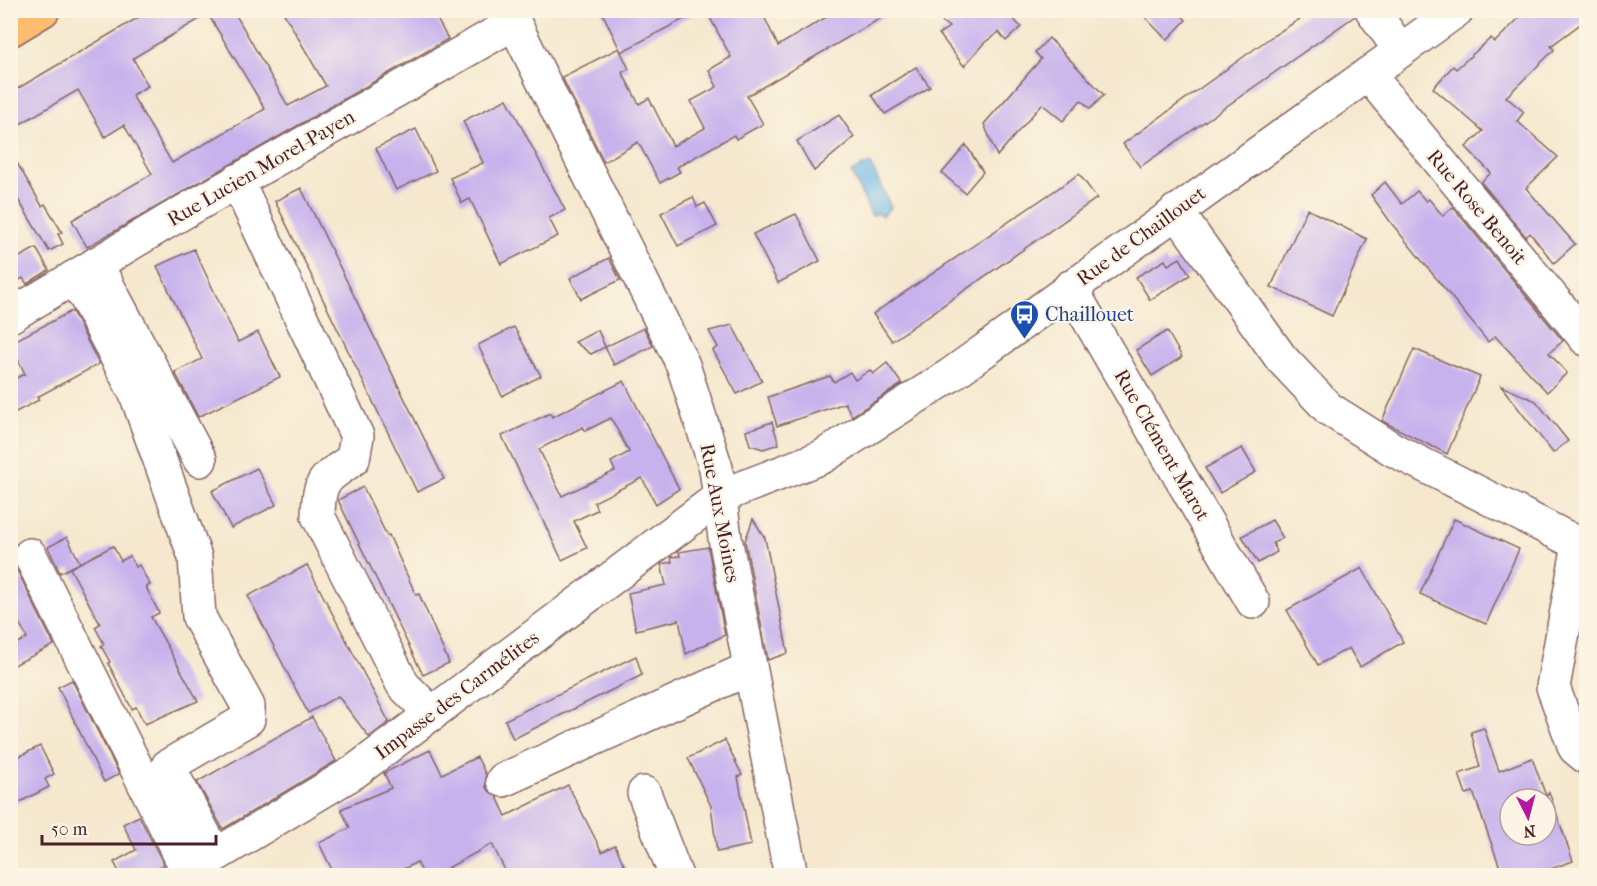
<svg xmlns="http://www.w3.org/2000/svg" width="1597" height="886" font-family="'IM FELL French Canon',serif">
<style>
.water{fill:#6fb9e8;stroke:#5c6c8a;stroke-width:1.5}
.building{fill:#c7b2ed;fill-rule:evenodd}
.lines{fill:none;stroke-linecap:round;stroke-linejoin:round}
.minor-casing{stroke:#866564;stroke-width:36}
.major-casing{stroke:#866564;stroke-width:36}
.minor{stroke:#fff;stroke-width:33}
.major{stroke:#fdbc6f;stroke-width:33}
.labels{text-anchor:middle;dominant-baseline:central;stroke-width:4.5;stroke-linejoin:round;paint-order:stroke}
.street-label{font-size:20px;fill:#4a1f2b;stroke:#fcf5e5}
.transit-label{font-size:20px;fill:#164399;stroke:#fcf5e5;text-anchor:start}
</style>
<rect width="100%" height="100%" fill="#fcf5e5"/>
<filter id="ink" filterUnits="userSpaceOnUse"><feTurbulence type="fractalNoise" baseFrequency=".0167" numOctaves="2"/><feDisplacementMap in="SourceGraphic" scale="12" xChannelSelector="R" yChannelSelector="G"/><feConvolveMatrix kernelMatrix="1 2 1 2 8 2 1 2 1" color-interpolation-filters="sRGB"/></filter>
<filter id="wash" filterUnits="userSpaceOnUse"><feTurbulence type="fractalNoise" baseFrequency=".008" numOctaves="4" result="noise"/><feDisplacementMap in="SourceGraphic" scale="24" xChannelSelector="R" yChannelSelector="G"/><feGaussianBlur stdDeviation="1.35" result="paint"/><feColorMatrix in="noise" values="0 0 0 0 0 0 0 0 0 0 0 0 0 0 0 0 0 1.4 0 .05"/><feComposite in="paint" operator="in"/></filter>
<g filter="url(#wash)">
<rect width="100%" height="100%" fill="#f5e8ce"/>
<!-- water -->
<polygon class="water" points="870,163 891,207 882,216 877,213 872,216 851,172"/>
<g id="blocks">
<!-- building -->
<g class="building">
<path d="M151,10H233L288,106L326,86L282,10H432L448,39L87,247L72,220L152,174L124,125L105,137L78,90L10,130V93ZM208,14L265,109L172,163L132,95L148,86L133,58Z"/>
<polygon points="601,10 701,10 621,52"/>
<polygon points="706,10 761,10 778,46 838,10 895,10 747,96 763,124 736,139 734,135 677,167 680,172 660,183 638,142 604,162 562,77 619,48 629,69 622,72 639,104 649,98 673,146 705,128 691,101 717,87 709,70 731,57"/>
<polygon points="927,10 1005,10 1021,27 1006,41 999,32 984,43 964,66 939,34 949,27"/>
<polygon points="1138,10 1177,10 1186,20 1167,40"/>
<polygon points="1314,10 1353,10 1355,16 1140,167 1123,144 1271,37"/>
<polygon points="1527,10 1587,10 1587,19 1551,46 1554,50 1506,97 1524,112 1517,121 1558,157 1526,188 1575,244 1554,263 1530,233 1526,237 1481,182 1491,173 1466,147 1483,131 1433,88 1453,66 1456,69 1491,38 1495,42"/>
<polygon points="1049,38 1104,95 1090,109 1081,100 1063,121 1042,104 997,156 984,124 1041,59 1035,52"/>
<polygon points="916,67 930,87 885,114 872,95"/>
<polygon points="507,99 565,210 549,218 558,236 501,264 470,199 462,203 450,178 483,163 463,121"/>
<polygon points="839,115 854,137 814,171 797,141"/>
<polygon points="416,129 436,171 396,190 376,148"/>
<polygon points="966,145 983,172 965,193 942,173"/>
<polygon points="10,151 42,206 45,204 62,232 58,234 63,244 49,251 10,186"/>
<polygon points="1079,174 1097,198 892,341 873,314"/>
<polygon points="1385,182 1402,204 1417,191 1426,201 1429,199 1443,216 1453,207 1563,341 1549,353 1567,373 1547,392 1495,336 1488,342 1392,224 1371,195"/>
<polygon points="301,188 444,479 417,492 275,201"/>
<polygon points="693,197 697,207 705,203 717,226 678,246 661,213"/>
<polygon points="1307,209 1367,239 1332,316 1271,287"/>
<polygon points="796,214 820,261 778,283 753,234"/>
<polygon points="36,248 49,270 27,284 23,278 10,285 10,262"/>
<polygon points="194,249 238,342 258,332 280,377 198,417 175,372 202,359 157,266"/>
<polygon points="609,258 620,280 581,299 570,278"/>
<polygon points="1180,258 1190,275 1150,300 1136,277 1165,260 1168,265"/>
<polygon points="72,311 99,364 37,397 39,400 10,415 10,381 25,374 10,343"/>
<polygon points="732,325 762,381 737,394 713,350 718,347 709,331"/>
<polygon points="514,327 541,376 502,396 478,345"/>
<polygon points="644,328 653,346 614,365 605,347"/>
<polygon points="598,330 605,347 591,354 575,342"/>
<polygon points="1167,331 1182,357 1152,376 1136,350"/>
<polygon points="1414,349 1480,377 1447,454 1382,421"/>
<polygon points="887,363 902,384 852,416 845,403 777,426 768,397 830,376 834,382 850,372 855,380 870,370 873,374"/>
<path d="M624,381L679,489L656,504L642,478L594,502L597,510L574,521L587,548L562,560L502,436L550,413L552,417ZM611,418L629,452L611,462L615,471L562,496L539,449L583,427L585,431Z"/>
<polygon points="1501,386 1536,401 1568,441 1553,453"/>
<polygon points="772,422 779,444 763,449 750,445 746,431"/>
<polygon points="1242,448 1256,472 1220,493 1205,468"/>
<polygon points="257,468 276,505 231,528 212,491"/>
<polygon points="363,487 387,536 389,535 416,595 419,594 449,663 423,675 338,500"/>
<polygon points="753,519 765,538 788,653 768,660 745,541"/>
<polygon points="1454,519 1519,549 1486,624 1420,594"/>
<polygon points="1272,520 1283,538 1273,543 1277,552 1258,563 1242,536"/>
<polygon points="67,537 80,563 60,573 48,547"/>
<polygon points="113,546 121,561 130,556 136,567 139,565 150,585 146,587 159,613 151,617 198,701 145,724 136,707 132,709 108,663 110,662 101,646 104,644 95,627 100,624 70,568"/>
<polygon points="708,547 725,635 686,654 679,620 636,630 628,593 666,585 661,564 672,562 671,557 680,556 679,552"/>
<polygon points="10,556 54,645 10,667 10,647 27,638 10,605"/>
<polygon points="307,565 389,722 369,737 338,696 308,713 248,596"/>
<polygon points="1362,568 1403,642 1360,667 1349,648 1318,665 1287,610"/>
<polygon points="636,656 642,675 513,739 505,720"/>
<polygon points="72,680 119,774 104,782 58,687"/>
<polygon points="312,717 336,761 223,829 197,782"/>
<path d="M1484,728L1499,771L1532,758L1546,796L1549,792L1573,861L1531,876H1503L1473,792L1466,794L1459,774L1480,767L1471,732ZM1510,799H1546V835H1510Z"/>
<polygon points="725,740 742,775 738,777 751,845 717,852 711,806 688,758"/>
<polygon points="40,746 54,774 45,779 49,787 16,804 10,794 10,761"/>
<polygon points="430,750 442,774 477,757 486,775 486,788 497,797 506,816 568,785 602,852 615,845 629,876 508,876 492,844 433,876 424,876 417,862 390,876 335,876 319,843 350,828 341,809 391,788 384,773"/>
<polygon points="139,816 164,865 143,876 121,876 114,862 136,850 123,824"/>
</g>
</g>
</g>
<g filter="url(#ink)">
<use href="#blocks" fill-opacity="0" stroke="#866564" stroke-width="1.5"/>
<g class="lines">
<defs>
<g id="minor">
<polyline points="508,10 683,365 716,468 725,538 791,876"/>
<polyline points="1372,10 1400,50"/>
<polyline points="1368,74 1586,339"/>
<path d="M237,181L357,436L353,459C324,480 319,478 318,516L403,685L432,714"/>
<polyline points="1176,211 1281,358 1329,409 1394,450 1579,544 1553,687 1575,748 1586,757"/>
<polyline points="96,264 200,460"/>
<polyline points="73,278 85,296 136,394 195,557 199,617 248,706 248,719 168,766 215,855"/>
<polyline points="1070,287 1253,602"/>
<polyline points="10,316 168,221 514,23"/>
<polyline points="30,555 188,871"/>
<polyline points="503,780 750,668"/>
<polyline points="644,793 676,876"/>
<polyline points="181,876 354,772 721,496 822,457 949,376 1457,10"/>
</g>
<polyline id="major" points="10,30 43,10"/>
</defs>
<!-- minor casing -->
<use href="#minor" class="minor-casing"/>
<!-- major casing -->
<use href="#major" class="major-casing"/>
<!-- minor -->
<use href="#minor" class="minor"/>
<!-- major -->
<use href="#major" class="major"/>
</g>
</g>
<!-- icons -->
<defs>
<symbol id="bus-pin" viewBox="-11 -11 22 30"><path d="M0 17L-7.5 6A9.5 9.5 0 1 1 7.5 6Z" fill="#1a4fb4" stroke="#fcf5e5"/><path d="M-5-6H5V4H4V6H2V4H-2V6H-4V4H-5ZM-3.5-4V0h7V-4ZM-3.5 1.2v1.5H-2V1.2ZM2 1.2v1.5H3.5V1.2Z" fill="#fff"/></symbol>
</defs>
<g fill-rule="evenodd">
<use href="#bus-pin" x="1008" y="298" width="33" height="45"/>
</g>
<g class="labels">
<!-- street labels -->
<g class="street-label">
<text transform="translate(261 168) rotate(-30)">Rue Lucien Morel-Payen</text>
<text transform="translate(1477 207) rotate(50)">Rue Rose Benoit</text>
<text transform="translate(1141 236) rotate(-36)">Rue de Chaillouet</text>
<text transform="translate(1162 445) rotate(60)">Rue Clément Marot</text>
<text transform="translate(720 513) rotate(79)">Rue Aux Moines</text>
<text transform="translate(457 695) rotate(-37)">Impasse des Carmélites</text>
</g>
<!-- transit labels -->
<g class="transit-label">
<text x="1045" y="314">Chaillouet</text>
</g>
</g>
<!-- margin -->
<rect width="1597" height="886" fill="none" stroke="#fcf5e5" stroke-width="36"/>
<!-- north arrow -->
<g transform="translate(1528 817) rotate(174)"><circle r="28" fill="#fcf5e5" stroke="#b59f9b" stroke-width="1.5"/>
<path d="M0-4.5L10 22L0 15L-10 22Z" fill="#b5179e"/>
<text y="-9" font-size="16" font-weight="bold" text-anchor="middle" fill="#4a1f2b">N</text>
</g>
<!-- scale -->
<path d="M42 835v9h174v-9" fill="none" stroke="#4a1f2b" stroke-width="3"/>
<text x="51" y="835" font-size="18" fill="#4a1f2b" stroke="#fcf5e5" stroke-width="4.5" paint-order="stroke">50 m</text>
</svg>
